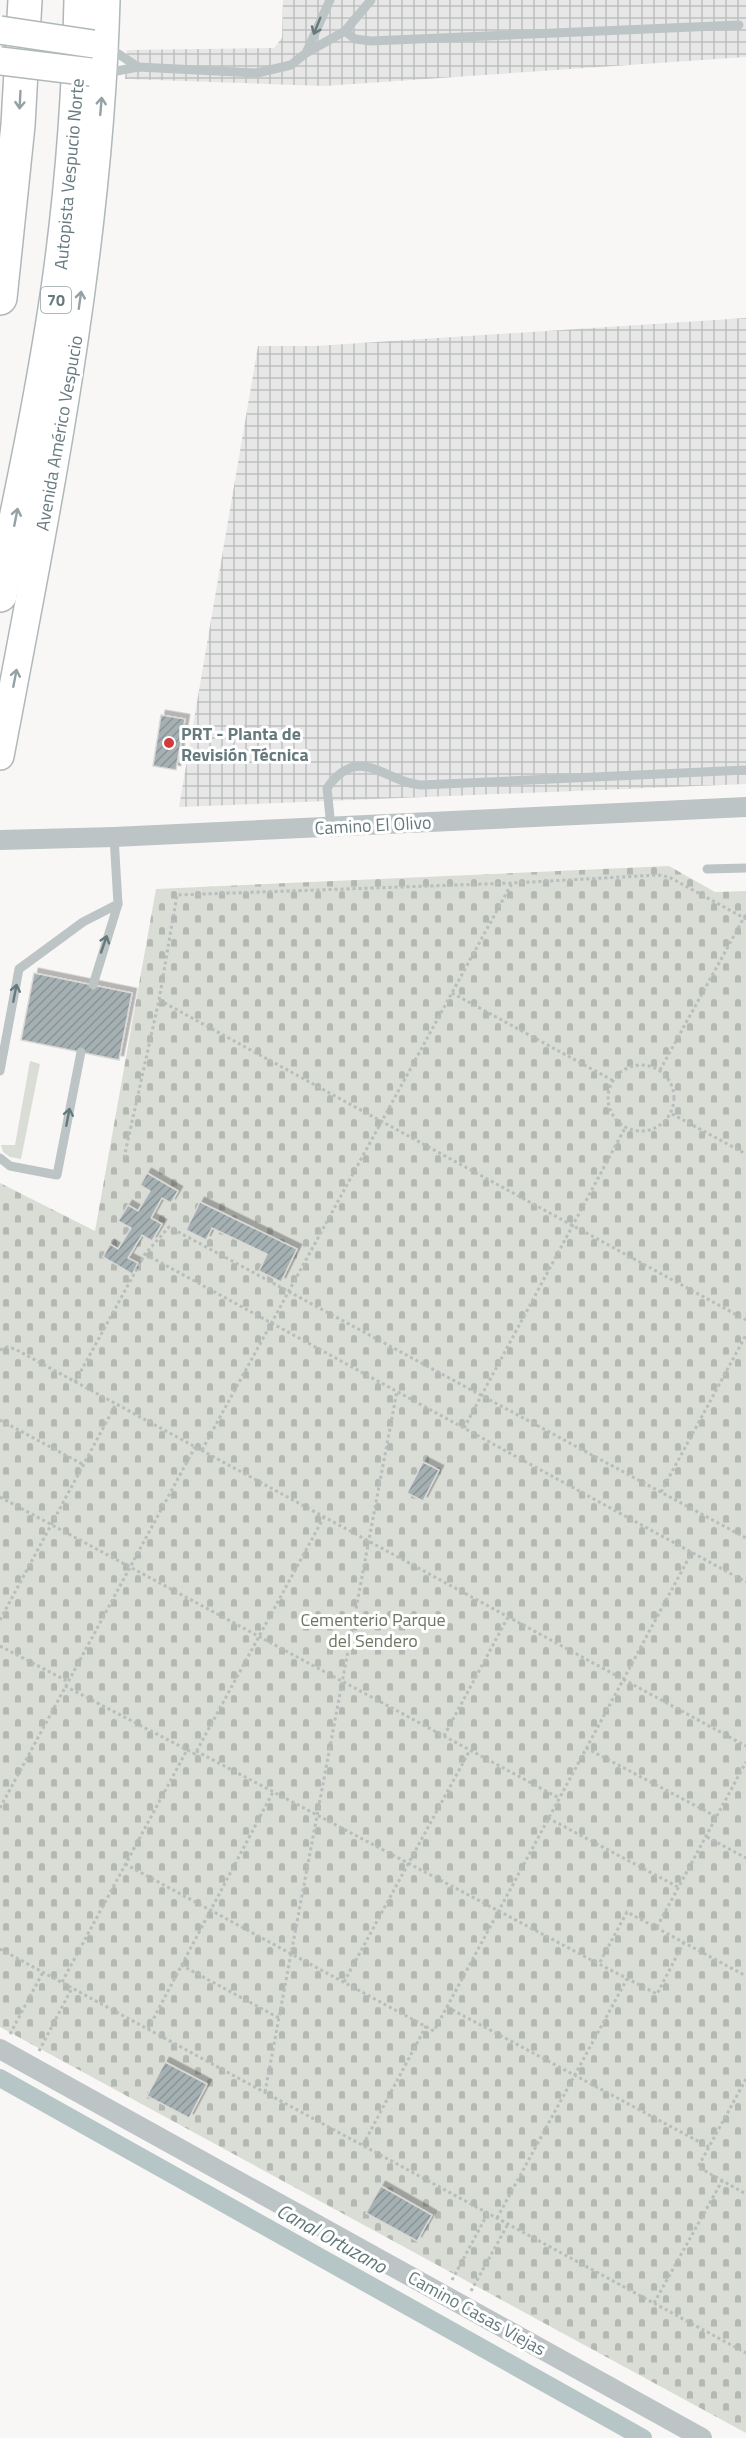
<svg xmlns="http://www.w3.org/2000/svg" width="746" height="2438" font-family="'Titillium Web',sans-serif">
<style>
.industrial{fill:url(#industrial-grid)}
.green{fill:#d9ddd5}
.cemetery{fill:url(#cemetery-stones)}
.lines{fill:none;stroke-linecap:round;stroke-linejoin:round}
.canal{stroke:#b6c5c6;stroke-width:18}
.building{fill:url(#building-hatch);stroke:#dad9d8;stroke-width:1.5;filter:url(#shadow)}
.secondary-casing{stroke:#b0b8ba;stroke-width:30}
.highway-casing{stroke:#b1b7b9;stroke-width:36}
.path{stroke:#b8bdbe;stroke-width:3;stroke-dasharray:3 3;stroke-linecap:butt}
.lane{stroke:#bdc4c5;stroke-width:9}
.street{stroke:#bdc4c5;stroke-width:20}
.secondary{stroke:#fff;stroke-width:27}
.highway{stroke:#fff;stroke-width:33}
.secondary-bridge-casing{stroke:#b0b8ba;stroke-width:30;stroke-linecap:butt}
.secondary-bridge{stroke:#fff;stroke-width:27}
.oneway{stroke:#667a7e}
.oneway2{stroke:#94a2a5}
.poi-dot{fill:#d4393c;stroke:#fff;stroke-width:2}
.labels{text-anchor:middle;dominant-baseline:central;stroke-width:6;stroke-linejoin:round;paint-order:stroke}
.shield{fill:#fff;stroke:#94a2a5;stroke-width:1.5}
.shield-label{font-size:16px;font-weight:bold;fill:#667a7e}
.street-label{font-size:18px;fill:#667a7e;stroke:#fff}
.poi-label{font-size:18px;font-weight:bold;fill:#667a7e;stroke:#fff;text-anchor:start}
.park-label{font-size:18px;fill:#6c7764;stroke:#fff}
.water-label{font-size:20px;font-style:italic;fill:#607878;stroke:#fff}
</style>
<defs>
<pattern id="industrial-grid" width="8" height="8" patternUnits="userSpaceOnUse" patternTransform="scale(1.5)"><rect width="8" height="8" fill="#e6e7e6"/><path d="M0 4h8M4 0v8" fill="none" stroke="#bec0c0"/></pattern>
<pattern id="cemetery-stones" width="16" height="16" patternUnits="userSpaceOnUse" patternTransform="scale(1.5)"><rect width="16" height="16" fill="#d9ddd5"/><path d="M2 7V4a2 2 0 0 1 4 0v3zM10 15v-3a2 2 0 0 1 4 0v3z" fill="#b4b8b2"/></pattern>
<pattern id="building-hatch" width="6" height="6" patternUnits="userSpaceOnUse" patternTransform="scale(1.5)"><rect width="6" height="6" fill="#a5b0b2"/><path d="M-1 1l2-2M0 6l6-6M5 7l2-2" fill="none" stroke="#8a9496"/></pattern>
<filter id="shadow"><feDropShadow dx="4.5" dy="-4.5" stdDeviation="0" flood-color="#0004"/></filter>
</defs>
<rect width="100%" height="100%" fill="#f8f7f6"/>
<!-- industrial -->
<g class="industrial">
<polygon points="283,0 746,0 746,57 324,86 125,79 127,50 274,48 282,38"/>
<polygon points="746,318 746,784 179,807 258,346 315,346"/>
</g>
<!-- green -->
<polygon class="green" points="30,1061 40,1064 21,1159 10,1157 3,1152 1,1145 15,1145"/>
<!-- cemetery -->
<polygon class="cemetery" points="669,866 715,892 746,891 746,2433 0,2027 0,1183 95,1231 156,889"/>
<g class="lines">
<!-- canal -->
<polyline class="canal" points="0,2078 643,2438"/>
</g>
<!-- building -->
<g class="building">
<polygon points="161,715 185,719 176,770 153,766"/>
<polygon points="34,973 132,993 119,1060 21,1040"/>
<polygon points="147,1173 178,1191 171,1203 162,1198 151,1218 162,1224 152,1241 142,1235 128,1258 138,1263 132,1274 103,1257 110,1244 118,1249 131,1228 118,1221 128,1205 138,1211 150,1191 140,1185"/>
<polygon points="200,1202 297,1249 281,1282 259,1271 267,1254 212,1228 206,1240 186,1230"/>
<polygon points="423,1462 439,1470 423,1501 407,1493"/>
<polygon points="165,2062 207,2084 189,2118 147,2096"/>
<polygon points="381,2186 432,2215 417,2241 366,2213"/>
</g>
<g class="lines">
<defs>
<path id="secondary" d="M0,756C47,506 99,255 106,0"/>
<g id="highway">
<polyline points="0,298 18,125 25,0"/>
<path d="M0,595C22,491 44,387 59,282C72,189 79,94 81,0"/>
</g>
</defs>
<!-- secondary casing -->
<use href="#secondary" class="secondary-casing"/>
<!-- highway casing -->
<use href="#highway" class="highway-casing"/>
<!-- path -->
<g class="path">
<polyline points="452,993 612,1080"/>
<polyline points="159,1000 746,1320"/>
<circle cx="641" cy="1098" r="33"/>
<polyline points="660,1070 746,914"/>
<polyline points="672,1114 746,1154"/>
<polyline points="124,1158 159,1000 177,895 512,883 658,875 669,877 746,919"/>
<polyline points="145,1254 746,1582"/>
<polyline points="0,1350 7,1347 15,1349 746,1746"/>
<polyline points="75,1382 145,1254 169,1227 746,1538"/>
<polyline points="0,1420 84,1465"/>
<polyline points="464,1428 625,1128"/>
<polyline points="202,1450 512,883"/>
<polyline points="661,1492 746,1335"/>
<polyline points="0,1497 559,1798"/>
<polyline points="0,1620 116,1404"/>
<polyline points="0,1646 67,1681"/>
<polyline points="65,1686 195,1754 324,1517"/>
<polyline points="444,1736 508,1617"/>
<polyline points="586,1748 717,1817"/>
<polyline points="196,1751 599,1964"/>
<polyline points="0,1808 195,1447"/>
<polyline points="548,1818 678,1887"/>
<polyline points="707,1837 746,1858"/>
<polyline points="125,1864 434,2031 692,1552"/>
<polyline points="657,1927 746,1762"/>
<polyline points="684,1942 657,1994 599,1964 627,1912 746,1976"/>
<polyline points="0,1949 746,2353"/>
<polyline points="181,1965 279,2018"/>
<polyline points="62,1982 187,1750"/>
<polyline points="344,1982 470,1750"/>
<polyline points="447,2007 709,2147"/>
<polyline points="148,2029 273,1792"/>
<polyline points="10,2034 43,1972"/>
<polyline points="39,2051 72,1988"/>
<polyline points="746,2079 698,2167 746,2194"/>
<polyline points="265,2092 397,1391"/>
<polyline points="363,2145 426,2026"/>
<polyline points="497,2218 627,1979"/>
<polyline points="452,2280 488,2213"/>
<polyline points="471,2291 508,2224"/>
<polyline points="654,2303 722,2181"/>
</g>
<!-- lane -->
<g class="lane">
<polyline points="345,31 355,39 371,41 739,25"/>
<polyline points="108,47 138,67"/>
<polyline points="306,53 330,0"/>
<polyline points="106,73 138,67 257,73 291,65 306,53 345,31 371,0"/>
<path d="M331,827L327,788C360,742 385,783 421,785L746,770"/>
<polyline points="707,869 746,868"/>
<polyline points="93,985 118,904 114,837"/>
<polyline points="0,1071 19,969 83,922 118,904"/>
<polyline points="0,1158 10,1166 57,1175 81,1052"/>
</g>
<!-- street -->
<g class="street">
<polyline points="0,840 114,837 746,807"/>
<polyline points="0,2049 702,2438"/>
</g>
<!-- secondary -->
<use href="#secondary" class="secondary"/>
<!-- highway -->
<use href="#highway" class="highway"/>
<defs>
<g id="secondary-bridge">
<polyline points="0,30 93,44"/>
<polyline points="0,61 91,72"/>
</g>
</defs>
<!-- secondary-bridge casing -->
<use href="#secondary-bridge" class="secondary-bridge-casing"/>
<!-- secondary-bridge -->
<use href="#secondary-bridge" class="secondary-bridge"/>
</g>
<!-- one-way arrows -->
<defs><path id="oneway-shaft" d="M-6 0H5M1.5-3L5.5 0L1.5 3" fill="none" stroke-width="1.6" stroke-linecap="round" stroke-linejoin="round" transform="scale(1.5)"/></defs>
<g class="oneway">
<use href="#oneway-shaft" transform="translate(317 26) rotate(112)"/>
<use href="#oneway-shaft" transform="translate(104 944) rotate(-71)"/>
<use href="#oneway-shaft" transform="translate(15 993) rotate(-79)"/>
<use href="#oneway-shaft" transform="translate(68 1117) rotate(-79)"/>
</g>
<g class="oneway2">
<use href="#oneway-shaft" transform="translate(20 100) rotate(93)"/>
<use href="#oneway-shaft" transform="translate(101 106) rotate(-85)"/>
<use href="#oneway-shaft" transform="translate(80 300) rotate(-82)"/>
<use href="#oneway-shaft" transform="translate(16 517) rotate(-79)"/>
<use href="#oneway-shaft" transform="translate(15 678) rotate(-79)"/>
</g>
<!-- markers -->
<circle class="poi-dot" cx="169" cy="743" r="6"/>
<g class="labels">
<!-- shield labels -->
<rect class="shield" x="41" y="287" width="30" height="26" rx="4.5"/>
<g class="shield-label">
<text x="56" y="300">70</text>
</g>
<!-- street labels -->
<g class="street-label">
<text transform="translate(69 174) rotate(-85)">Autopista Vespucio Norte</text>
<text transform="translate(59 433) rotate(-80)">Avenida Américo Vespucio</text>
<text transform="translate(373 825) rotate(-3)">Camino El Olivo</text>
<text transform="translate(477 2313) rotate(29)">Camino Casas Viejas</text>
</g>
<!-- poi labels -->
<g class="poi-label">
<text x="181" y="733">PRT - Planta de<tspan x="181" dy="21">Revisión Técnica</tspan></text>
</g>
<!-- park labels -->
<g class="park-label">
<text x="373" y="1619">Cementerio Parque<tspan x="373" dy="21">del Sendero</tspan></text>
</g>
<!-- water labels -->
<g class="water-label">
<text transform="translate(332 2238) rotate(29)">Canal Ortuzano</text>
</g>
</g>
</svg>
